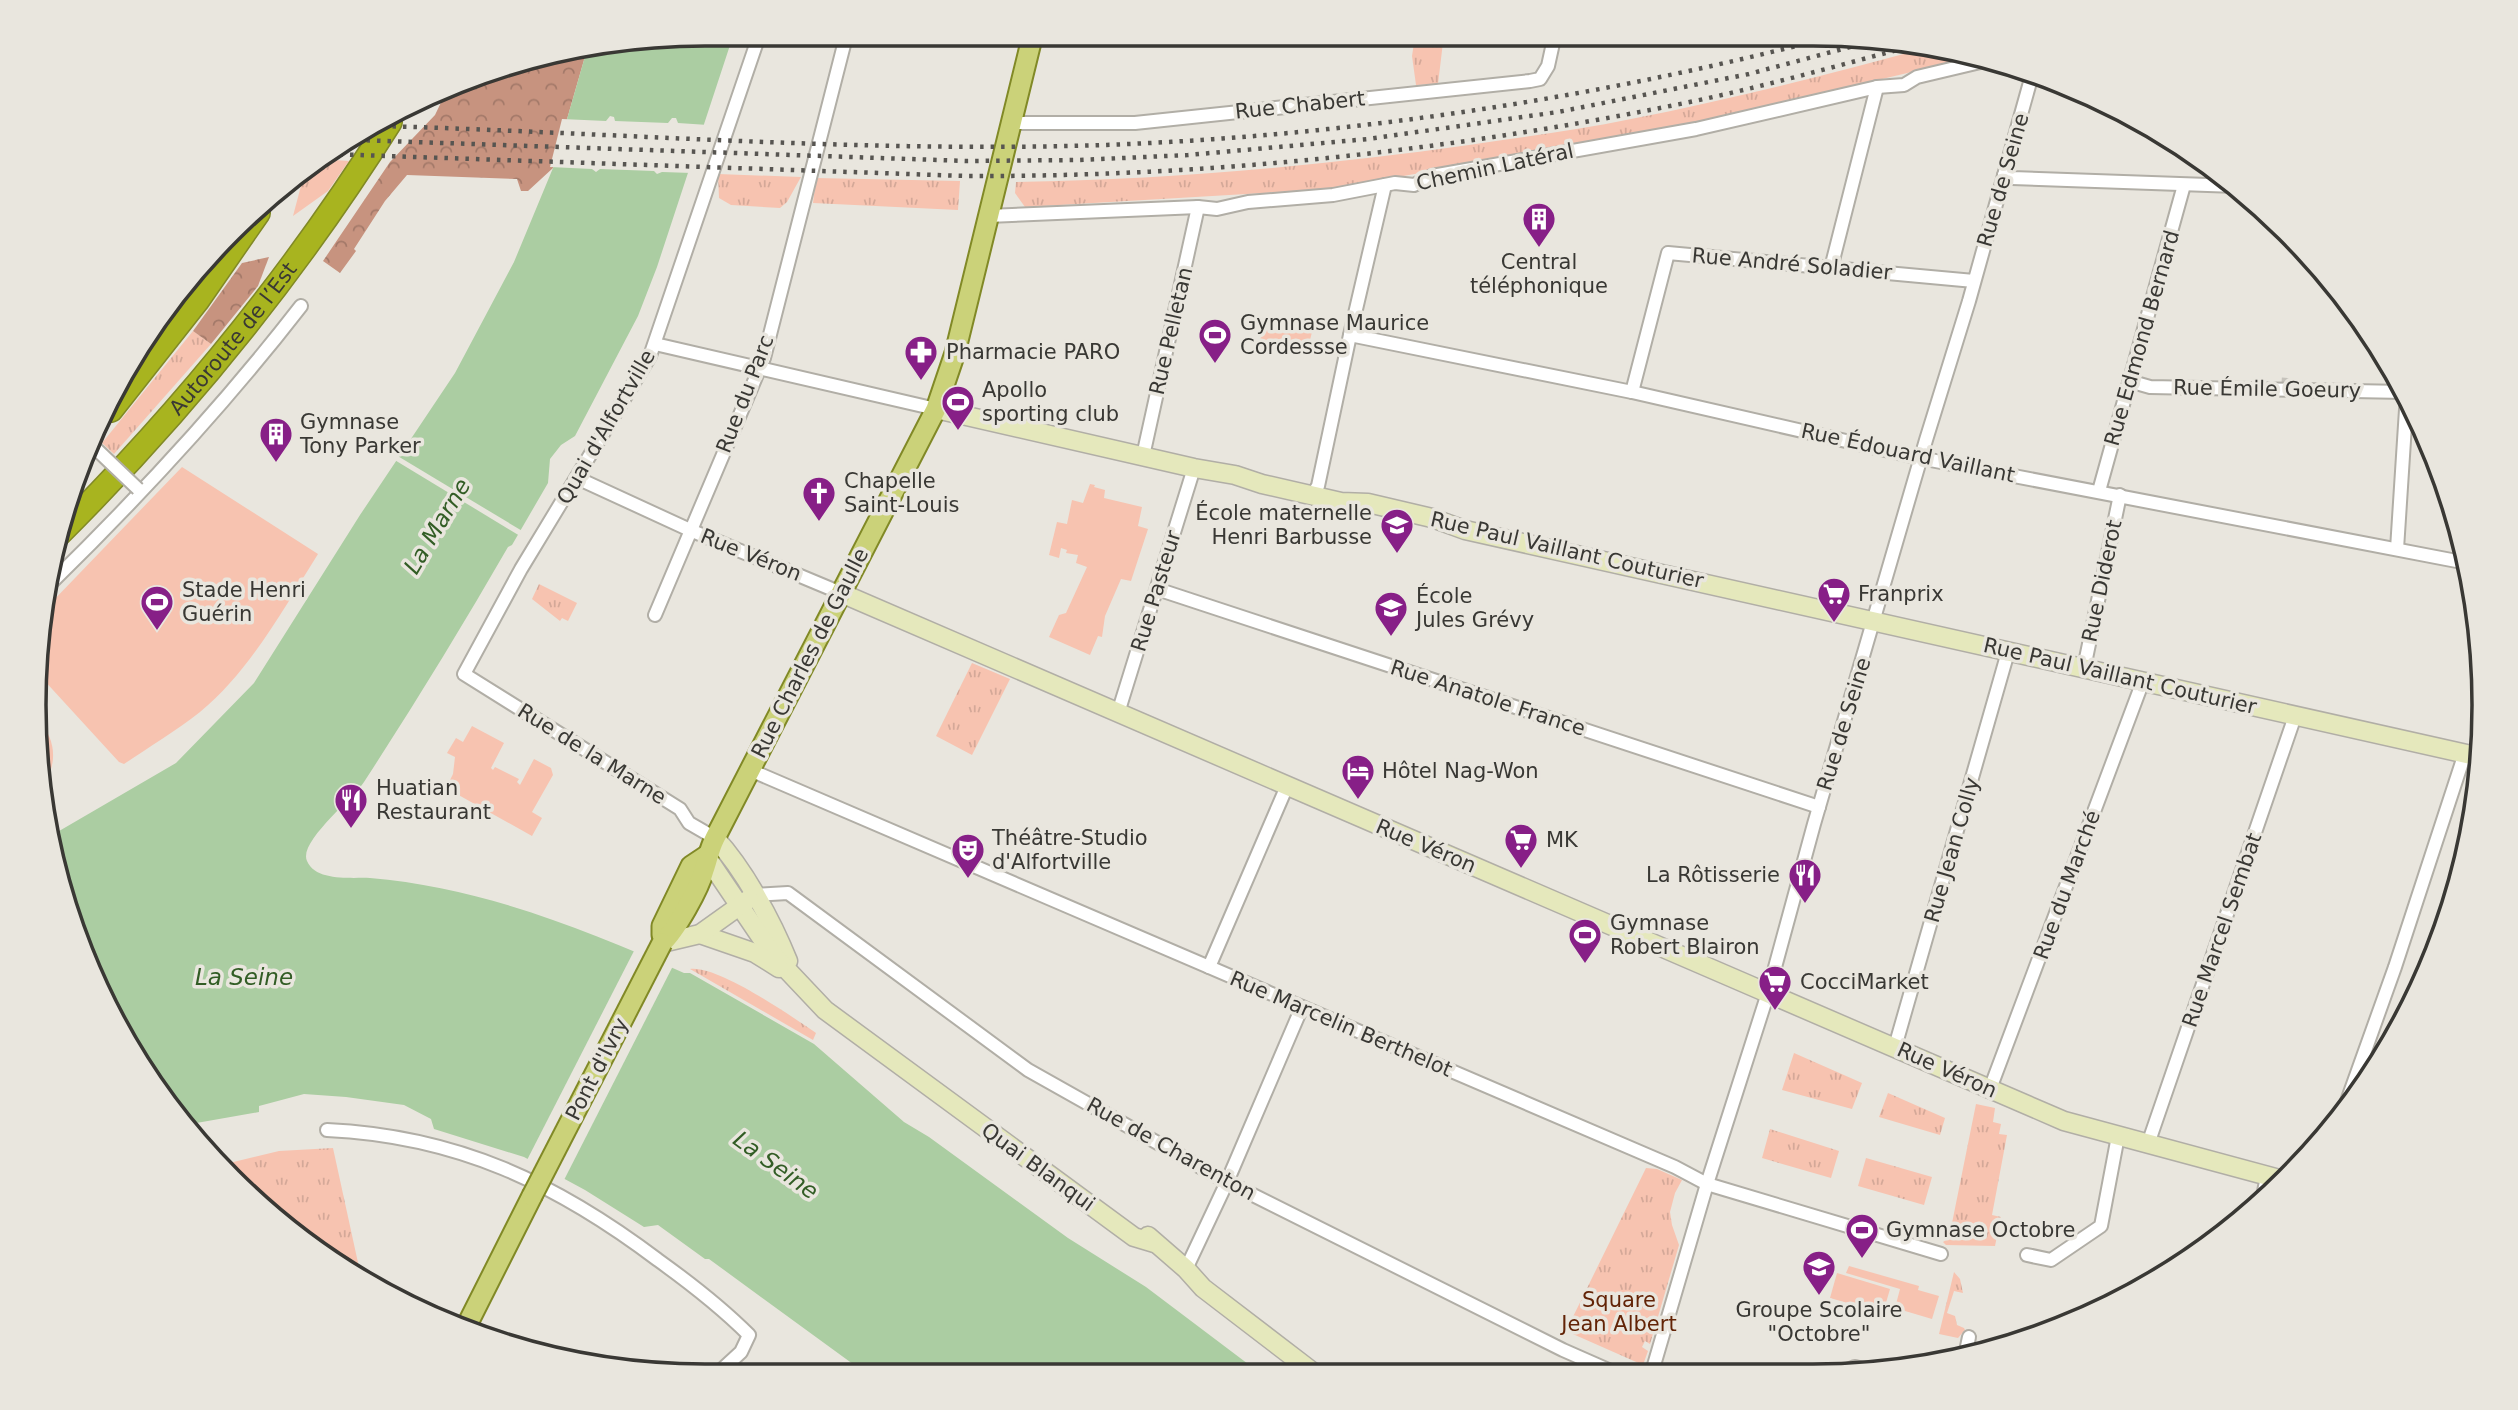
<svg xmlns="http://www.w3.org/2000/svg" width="2518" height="1410" font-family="'DejaVu Sans',sans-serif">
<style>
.grass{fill:url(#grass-tufts)}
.forest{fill:url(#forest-crowns)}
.garden{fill:#f7c3b0}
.water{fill:#abcda2}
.pier{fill:#e9e6de}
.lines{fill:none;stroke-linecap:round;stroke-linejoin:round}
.street-tunnel{stroke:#c6c3bc;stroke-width:12;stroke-dasharray:12 6;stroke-linecap:butt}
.street-casing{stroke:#b1aea6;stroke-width:16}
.secondary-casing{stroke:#b1aea6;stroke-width:21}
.primary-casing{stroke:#818926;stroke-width:23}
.highway-casing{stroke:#818926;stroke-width:26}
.street{stroke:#fff;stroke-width:12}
.secondary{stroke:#e5e8bc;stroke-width:18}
.primary{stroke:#cbd279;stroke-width:19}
.highway{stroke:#a8b41f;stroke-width:23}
.rail{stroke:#575551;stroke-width:4.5;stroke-dasharray:3.5 7;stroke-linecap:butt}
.street-bridge-casing{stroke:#b1aea6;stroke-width:16;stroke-linecap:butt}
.primary-bridge-casing{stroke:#818926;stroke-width:23;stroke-linecap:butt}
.street-bridge{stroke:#fff;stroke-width:12}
.primary-bridge{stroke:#cbd279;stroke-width:19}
.labels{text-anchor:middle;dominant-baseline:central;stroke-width:7;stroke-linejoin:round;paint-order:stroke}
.street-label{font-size:21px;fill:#393834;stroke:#e9e6de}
.poi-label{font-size:21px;fill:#393834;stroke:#e9e6de;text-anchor:start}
.park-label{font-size:21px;fill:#622306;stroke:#e9e6de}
.water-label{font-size:23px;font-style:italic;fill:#325d25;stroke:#e9e6de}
.rim{fill:none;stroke:#393834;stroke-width:3.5}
</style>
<defs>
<pattern id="grass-tufts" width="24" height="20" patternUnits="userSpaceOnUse" patternTransform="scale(1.75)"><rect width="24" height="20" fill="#f7c3b0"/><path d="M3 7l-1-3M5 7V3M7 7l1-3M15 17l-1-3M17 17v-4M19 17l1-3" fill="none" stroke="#d4a898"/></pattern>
<pattern id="forest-crowns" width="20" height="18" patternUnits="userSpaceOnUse" patternTransform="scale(1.75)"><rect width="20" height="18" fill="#c7937f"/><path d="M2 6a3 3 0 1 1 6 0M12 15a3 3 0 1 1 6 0" fill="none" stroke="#a37969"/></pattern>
</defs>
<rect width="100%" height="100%" fill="#e9e6de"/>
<!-- grass -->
<g class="grass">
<polygon points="1420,34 1444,34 1438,84 1416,85 1412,56 1414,43 1419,43"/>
<path d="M1929,47L1983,55L1680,127L1330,189L1025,207L1015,193L1016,182C1168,180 1319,166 1469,145C1523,137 1578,130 1631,119C1732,99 1831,74 1929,47Z"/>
<polygon points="320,159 349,161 328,191 293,216 306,167"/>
<polygon points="718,174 801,177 787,202 780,208 731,205 719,198"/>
<polygon points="816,178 960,181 958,210 813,203"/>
<polygon points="193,331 211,344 114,454 102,443"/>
<polygon points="539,584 577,603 568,621 562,618 560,621 532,599"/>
<polygon points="972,663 1010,679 972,755 936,736"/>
<path d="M690,969C718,965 791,1016 816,1033L813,1040Z"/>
<polygon points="1794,1053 1862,1083 1852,1109 1782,1090"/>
<polygon points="1888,1093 1945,1118 1940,1135 1879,1117"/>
<polygon points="1976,1104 1995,1108 1993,1122 2001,1124 1999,1134 2007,1135 1992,1215 2001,1217 1995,1246 1946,1245 1943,1242 1949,1238"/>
<polygon points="1770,1129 1839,1151 1831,1178 1762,1158"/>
<polygon points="333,1148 362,1281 221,1165 279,1151"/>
<polygon points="1866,1158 1932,1177 1924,1205 1858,1186"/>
<polygon points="1646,1168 1657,1169 1682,1180 1675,1193 1670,1212 1672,1225 1679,1245 1650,1344 1645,1341 1642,1347 1648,1351 1643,1365 1566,1331"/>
<polygon points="1954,1272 1960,1279 1963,1293 1954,1291 1947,1313 1955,1316 1957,1325 1964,1328 1965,1330 1958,1338 1939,1334"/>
</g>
<!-- forest -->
<g class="forest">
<polygon points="586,53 553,168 528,191 521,191 517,179 407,175 385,201 354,249 356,251 340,273 323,261 390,162 435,115 446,92 489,69"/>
<polygon points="269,257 258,286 211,344 193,331 242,263"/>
</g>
<!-- garden -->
<g class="garden">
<polygon points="1265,317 1313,328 1307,352 1260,341"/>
<path d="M182,467L318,554C284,608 250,671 200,712C176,731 149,747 124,764L119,762L42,678L49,605Z"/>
<polygon points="1090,484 1095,485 1094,487 1105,490 1104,498 1142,507 1138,526 1148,529 1131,581 1121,579 1105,616 1102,637 1098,636 1090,655 1049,637 1059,615 1066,613 1087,567 1076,563 1078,555 1066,553 1067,550 1061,548 1059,558 1049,555 1057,522 1067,524 1072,500 1083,503"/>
<path d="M38,719C55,738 59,763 43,785L35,749Z"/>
<polygon points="472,726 504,743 491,768 493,770 495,767 519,779 517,782 520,785 534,759 551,768 553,775 532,812 542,818 532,836 446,788 453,774 455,757 447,753 456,738 463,742"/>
<polygon points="1849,1266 1919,1286 1918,1290 1939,1296 1932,1319 1895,1308 1900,1289 1846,1273"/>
<polygon points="1837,1273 1890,1289 1883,1313 1830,1298"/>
<polygon points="1613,1298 1631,1317 1610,1337 1592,1318"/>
</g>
<!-- water -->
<path class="water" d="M705,33H734L657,267L638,316L575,436L561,445L550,459L548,483L512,545L508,547C462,627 414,705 364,782C353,799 298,842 307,861C316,882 352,877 370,878C480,887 584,929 684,973H690L814,1044L904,1122L929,1137L1068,1238L1146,1287L1260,1373L868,1375L709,1259H705L658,1225L644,1227L585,1190L524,1157L434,1129L431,1119L404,1105L346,1097L304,1094L259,1106V1112L185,1125L84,962L54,834L176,763L254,683L360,515L455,373L514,262L553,168L586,53Z"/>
<!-- pier -->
<g class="pier">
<polygon points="610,116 614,117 615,121 668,123 672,118 676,118 678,123 708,125 692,173 662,172 657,174 654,171 600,169 596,172 592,169 550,167 562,119 606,121"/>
<polygon points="396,455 524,532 520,536 393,459"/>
<polygon points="636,947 674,964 563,1182 526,1162"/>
</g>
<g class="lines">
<!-- street-tunnel -->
<polyline class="street-tunnel" points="2287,390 2288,376"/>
<defs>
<g id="street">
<polyline points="1011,123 1135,123 1530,81 1540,79 1548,66 1555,34"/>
<polyline points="2004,175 2012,178 2236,186"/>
<polyline points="988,216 1198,207 1217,209 1248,202 1333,195 1395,183 1414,185 1432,176 1696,129 1877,87 1904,85 1917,77 1993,59"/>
<polyline points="1831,268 1877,87"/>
<polyline points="1350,335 1632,392 1920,458 2467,563"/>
<polyline points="655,344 936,409"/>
<polyline points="2129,381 2150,387 2405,392"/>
<polyline points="1632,392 1668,253 1974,281"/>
<polyline points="1143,456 1198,207"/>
<polyline points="577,478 690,530 841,593"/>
<polyline points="2099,491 2184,185"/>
<polyline points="1312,495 1318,486 1350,335 1385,185"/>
<polyline points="2397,549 2407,394"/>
<path d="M51,583C140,496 225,404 301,306"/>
<polyline points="1157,589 1819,807"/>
<polyline points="655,615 764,358 847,33"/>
<polyline points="2084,668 2120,495"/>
<polyline points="1118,713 1194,468"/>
<polyline points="750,770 1675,1167 1707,1184 1941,1254"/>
<polyline points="715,838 689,823 680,809 464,674 521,569 650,356 760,33"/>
<polyline points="754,895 788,893 1028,1070 1227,1182 1563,1350 1613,1372"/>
<polyline points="1209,967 1287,786"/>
<polyline points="1895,1047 2008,652"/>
<polyline points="1990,1089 2143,681"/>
<polyline points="2346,1104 2395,967 2465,753"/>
<path d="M327,1130C457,1136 556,1183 658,1260C690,1283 721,1307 749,1335L741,1352L716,1375"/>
<polyline points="2148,1144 2295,716"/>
<polyline points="2262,1201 2267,1177"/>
<polyline points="2027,1255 2051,1260 2101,1226 2118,1136"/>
<polyline points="1186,1269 1227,1182 1302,1007"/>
<polyline points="1965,1356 1969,1337"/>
<polyline points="1845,1371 1855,1367 1871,1371"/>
<polyline points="1652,1372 1707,1184 1768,993 1814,824 1926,440 1969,301 2032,75"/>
</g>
<g id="secondary">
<polyline points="936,409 1194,468 1235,475 1262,484 1341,502 1368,503 1432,518 1465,530 2480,757"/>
<polyline points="841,593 2064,1121 2287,1181"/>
<path d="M715,838C744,869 772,921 788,961"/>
<polyline points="706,856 773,955 825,1010 1134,1237 1154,1243"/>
<polyline points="700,934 755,953 779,968"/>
<polyline points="662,943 700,934 749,899"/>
<polyline points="1148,1236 1186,1269 1203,1288 1314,1373"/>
</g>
<g id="primary">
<polyline points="662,935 662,926 691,866 706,856"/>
<path d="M662,943C676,930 699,889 704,870C708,859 709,850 715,838L936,409L955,353L1033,34"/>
<polyline points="466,1327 532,1196"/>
</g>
<g id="highway">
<polyline points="111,410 197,301 258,213"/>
<path id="s1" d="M56,537C182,412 295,273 390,122"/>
</g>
</defs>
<!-- street casing -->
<use href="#street" class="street-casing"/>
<!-- secondary casing -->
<use href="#secondary" class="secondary-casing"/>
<!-- primary casing -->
<use href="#primary" class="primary-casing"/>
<!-- highway casing -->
<use href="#highway" class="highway-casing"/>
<!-- street -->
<use href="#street" class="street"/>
<!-- secondary -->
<use href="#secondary" class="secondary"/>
<!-- primary -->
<use href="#primary" class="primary"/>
<!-- highway -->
<use href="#highway" class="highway"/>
<!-- rail -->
<g class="rail">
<path d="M382,126C622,133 864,153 1104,145C1352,136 1599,98 1839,35"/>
<polyline points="356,140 967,161 1080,160 1188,155 1368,139 1558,112 1749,74 1880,39"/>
<path d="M329,154L966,176C1204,177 1442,152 1675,105C1756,89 1836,66 1916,45"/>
</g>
<defs>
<polyline id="street-bridge" points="94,447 138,489"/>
<polyline id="primary-bridge" points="532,1196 662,943"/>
</defs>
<!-- street-bridge casing -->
<use href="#street-bridge" class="street-bridge-casing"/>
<!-- primary-bridge casing -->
<use href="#primary-bridge" class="primary-bridge-casing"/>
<!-- street-bridge -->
<use href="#street-bridge" class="street-bridge"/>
<!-- primary-bridge -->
<use href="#primary-bridge" class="primary-bridge"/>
</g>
<!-- icons -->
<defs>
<symbol id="building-pin" viewBox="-11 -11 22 30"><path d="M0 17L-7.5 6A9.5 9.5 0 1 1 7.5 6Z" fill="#871f87" stroke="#e9e6de"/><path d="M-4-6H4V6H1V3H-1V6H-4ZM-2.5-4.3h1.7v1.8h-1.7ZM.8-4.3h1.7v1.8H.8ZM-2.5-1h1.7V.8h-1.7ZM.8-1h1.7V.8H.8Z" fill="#fff"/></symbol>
<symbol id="stadium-pin" viewBox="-11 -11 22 30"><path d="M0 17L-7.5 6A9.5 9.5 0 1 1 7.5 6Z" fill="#871f87" stroke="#e9e6de"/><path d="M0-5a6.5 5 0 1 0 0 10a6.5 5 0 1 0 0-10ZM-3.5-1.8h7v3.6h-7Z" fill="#fff"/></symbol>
<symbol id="pharmacy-pin" viewBox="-11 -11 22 30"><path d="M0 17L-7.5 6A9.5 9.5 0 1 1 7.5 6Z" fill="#871f87" stroke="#e9e6de"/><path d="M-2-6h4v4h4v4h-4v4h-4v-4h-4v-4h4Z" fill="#fff"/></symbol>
<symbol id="church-pin" viewBox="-11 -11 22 30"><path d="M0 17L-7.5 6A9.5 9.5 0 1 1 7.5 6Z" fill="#871f87" stroke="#e9e6de"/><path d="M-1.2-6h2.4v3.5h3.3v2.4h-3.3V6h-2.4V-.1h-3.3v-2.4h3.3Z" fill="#fff"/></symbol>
<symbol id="school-pin" viewBox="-11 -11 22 30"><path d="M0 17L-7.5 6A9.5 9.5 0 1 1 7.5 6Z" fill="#871f87" stroke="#e9e6de"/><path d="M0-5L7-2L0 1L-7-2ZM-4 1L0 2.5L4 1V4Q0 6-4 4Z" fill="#fff"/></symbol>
<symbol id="supermarket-pin" viewBox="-11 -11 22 30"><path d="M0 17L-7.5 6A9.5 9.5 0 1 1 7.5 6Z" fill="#871f87" stroke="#e9e6de"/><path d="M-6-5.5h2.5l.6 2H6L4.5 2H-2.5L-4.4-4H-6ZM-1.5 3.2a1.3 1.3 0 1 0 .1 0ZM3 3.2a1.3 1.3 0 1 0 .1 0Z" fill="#fff"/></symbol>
<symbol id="hotel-pin" viewBox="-11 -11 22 30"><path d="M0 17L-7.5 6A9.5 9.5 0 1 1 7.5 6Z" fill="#871f87" stroke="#e9e6de"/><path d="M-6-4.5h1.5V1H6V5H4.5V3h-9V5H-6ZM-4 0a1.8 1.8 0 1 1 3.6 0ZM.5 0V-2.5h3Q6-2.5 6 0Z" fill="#fff"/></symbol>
<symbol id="restaurant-pin" viewBox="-11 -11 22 30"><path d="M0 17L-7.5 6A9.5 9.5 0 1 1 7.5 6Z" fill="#871f87" stroke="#e9e6de"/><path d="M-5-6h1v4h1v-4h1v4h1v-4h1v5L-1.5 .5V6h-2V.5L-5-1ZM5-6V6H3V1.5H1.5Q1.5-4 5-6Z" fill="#fff"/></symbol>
<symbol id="theatre-pin" viewBox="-11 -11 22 30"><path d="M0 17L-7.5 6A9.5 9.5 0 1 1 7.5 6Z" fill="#871f87" stroke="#e9e6de"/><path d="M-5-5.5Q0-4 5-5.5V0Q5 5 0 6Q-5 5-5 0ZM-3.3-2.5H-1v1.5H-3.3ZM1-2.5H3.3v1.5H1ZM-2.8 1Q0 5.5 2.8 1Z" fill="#fff"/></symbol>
</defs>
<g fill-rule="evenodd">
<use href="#building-pin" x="1520" y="200" width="38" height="52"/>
<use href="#stadium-pin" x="1196" y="316" width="38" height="52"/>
<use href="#pharmacy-pin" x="902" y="333" width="38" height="52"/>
<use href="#stadium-pin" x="939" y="383" width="38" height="52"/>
<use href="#building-pin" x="257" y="415" width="38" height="52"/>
<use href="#church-pin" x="800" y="474" width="38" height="52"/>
<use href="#school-pin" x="1378" y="506" width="38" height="52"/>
<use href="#supermarket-pin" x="1815" y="575" width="38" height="52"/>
<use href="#stadium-pin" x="138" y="583" width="38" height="52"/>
<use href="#school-pin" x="1372" y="589" width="38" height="52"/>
<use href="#hotel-pin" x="1339" y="752" width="38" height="52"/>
<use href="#restaurant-pin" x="332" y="781" width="38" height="52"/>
<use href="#supermarket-pin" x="1502" y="821" width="38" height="52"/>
<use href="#theatre-pin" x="949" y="831" width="38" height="52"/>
<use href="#restaurant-pin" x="1786" y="856" width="38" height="52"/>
<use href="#stadium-pin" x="1566" y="916" width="38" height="52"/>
<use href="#supermarket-pin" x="1756" y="963" width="38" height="52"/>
<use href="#stadium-pin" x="1843" y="1211" width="38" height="52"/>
<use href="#school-pin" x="1800" y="1248" width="38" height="52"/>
</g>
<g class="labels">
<!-- street labels -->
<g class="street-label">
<text transform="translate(1300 105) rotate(-6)">Rue Chabert</text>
<text transform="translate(1495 167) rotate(-12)">Chemin Latéral</text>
<text transform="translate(2003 180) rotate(-74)">Rue de Seine</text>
<text transform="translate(1792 264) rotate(5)">Rue André Soladier</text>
<text transform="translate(1171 331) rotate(-77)">Rue Pelletan</text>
<text stroke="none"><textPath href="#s1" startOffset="266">Autoroute de l’Est</textPath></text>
<text transform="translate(2142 338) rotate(-74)">Rue Edmond Bernard</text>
<text transform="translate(2267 389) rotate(1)">Rue Émile Goeury</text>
<text transform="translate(745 394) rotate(-69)">Rue du Parc</text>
<text transform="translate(606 427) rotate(-60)">Quai d'Alfortville</text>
<text transform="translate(1908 453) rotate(12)">Rue Édouard Vaillant</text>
<text transform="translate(1567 550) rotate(13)">Rue Paul Vaillant Couturier</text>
<text transform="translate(751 555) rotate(22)">Rue Véron</text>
<text transform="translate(2102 581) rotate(-78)">Rue Diderot</text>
<text transform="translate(1156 591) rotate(-73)">Rue Pasteur</text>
<text transform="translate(810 653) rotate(-63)">Rue Charles de Gaulle</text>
<text transform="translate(2120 676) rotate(13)">Rue Paul Vaillant Couturier</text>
<text transform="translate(1488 698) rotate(18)">Rue Anatole France</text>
<text transform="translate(1844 724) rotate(-73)">Rue de Seine</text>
<text transform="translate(592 754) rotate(32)">Rue de la Marne</text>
<text transform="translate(1426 846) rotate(23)">Rue Véron</text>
<text transform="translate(1952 850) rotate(-74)">Rue Jean Colly</text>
<text transform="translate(2067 885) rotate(-70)">Rue du Marché</text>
<text transform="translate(2222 930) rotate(-71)">Rue Marcel Sembat</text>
<text transform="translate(1341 1024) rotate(23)">Rue Marcelin Berthelot</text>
<text transform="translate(597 1069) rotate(-63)">Pont d'Ivry</text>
<text transform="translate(1947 1070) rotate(24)">Rue Véron</text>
<text transform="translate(1171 1149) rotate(29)">Rue de Charenton</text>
<text transform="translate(1038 1167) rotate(36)">Quai Blanqui</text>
</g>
<!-- poi labels -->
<g class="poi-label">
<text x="1539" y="262" text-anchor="middle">Central<tspan x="1539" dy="24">téléphonique</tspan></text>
<text x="1240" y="323">Gymnase Maurice<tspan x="1240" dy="24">Cordessse</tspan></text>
<text x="946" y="352">Pharmacie PARO</text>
<text x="982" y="390">Apollo<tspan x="982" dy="24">sporting club</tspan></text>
<text x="300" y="422">Gymnase<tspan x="300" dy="24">Tony Parker</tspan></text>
<text x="844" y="481">Chapelle<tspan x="844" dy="24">Saint-Louis</tspan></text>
<text x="1372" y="513" text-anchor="end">École maternelle<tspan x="1372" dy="24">Henri Barbusse</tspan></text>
<text x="182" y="590">Stade Henri<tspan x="182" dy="24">Guérin</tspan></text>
<text x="1858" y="594">Franprix</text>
<text x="1416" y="596">École<tspan x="1416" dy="24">Jules Grévy</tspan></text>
<text x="1382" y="771">Hôtel Nag-Won</text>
<text x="376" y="788">Huatian<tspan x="376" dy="24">Restaurant</tspan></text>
<text x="992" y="838">Théâtre-Studio<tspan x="992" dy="24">d'Alfortville</tspan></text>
<text x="1546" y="840">MK</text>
<text x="1780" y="875" text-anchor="end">La Rôtisserie</text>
<text x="1610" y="923">Gymnase<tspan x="1610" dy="24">Robert Blairon</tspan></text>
<text x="1800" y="982">CocciMarket</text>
<text x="1886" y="1230">Gymnase Octobre</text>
<text x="1819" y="1310" text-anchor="middle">Groupe Scolaire<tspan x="1819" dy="24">"Octobre"</tspan></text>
</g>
<!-- park labels -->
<g class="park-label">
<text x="1619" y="1300">Square<tspan x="1619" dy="24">Jean Albert</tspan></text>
</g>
<!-- water labels -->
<g class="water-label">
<text transform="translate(437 526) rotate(-59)">La Marne</text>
<text x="244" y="977">La Seine</text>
<text transform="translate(776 1165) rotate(36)">La Seine</text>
</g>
</g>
<!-- crop -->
<path d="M0 0H2518V1410H0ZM705 46H1813A659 659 0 0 1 2472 705V705A659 659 0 0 1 1813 1364H705A659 659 0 0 1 46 705V705A659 659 0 0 1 705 46Z" fill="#e9e6de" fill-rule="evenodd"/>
<path class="rim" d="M705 46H1813A659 659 0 0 1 2472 705V705A659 659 0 0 1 1813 1364H705A659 659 0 0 1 46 705V705A659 659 0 0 1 705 46Z"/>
</svg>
